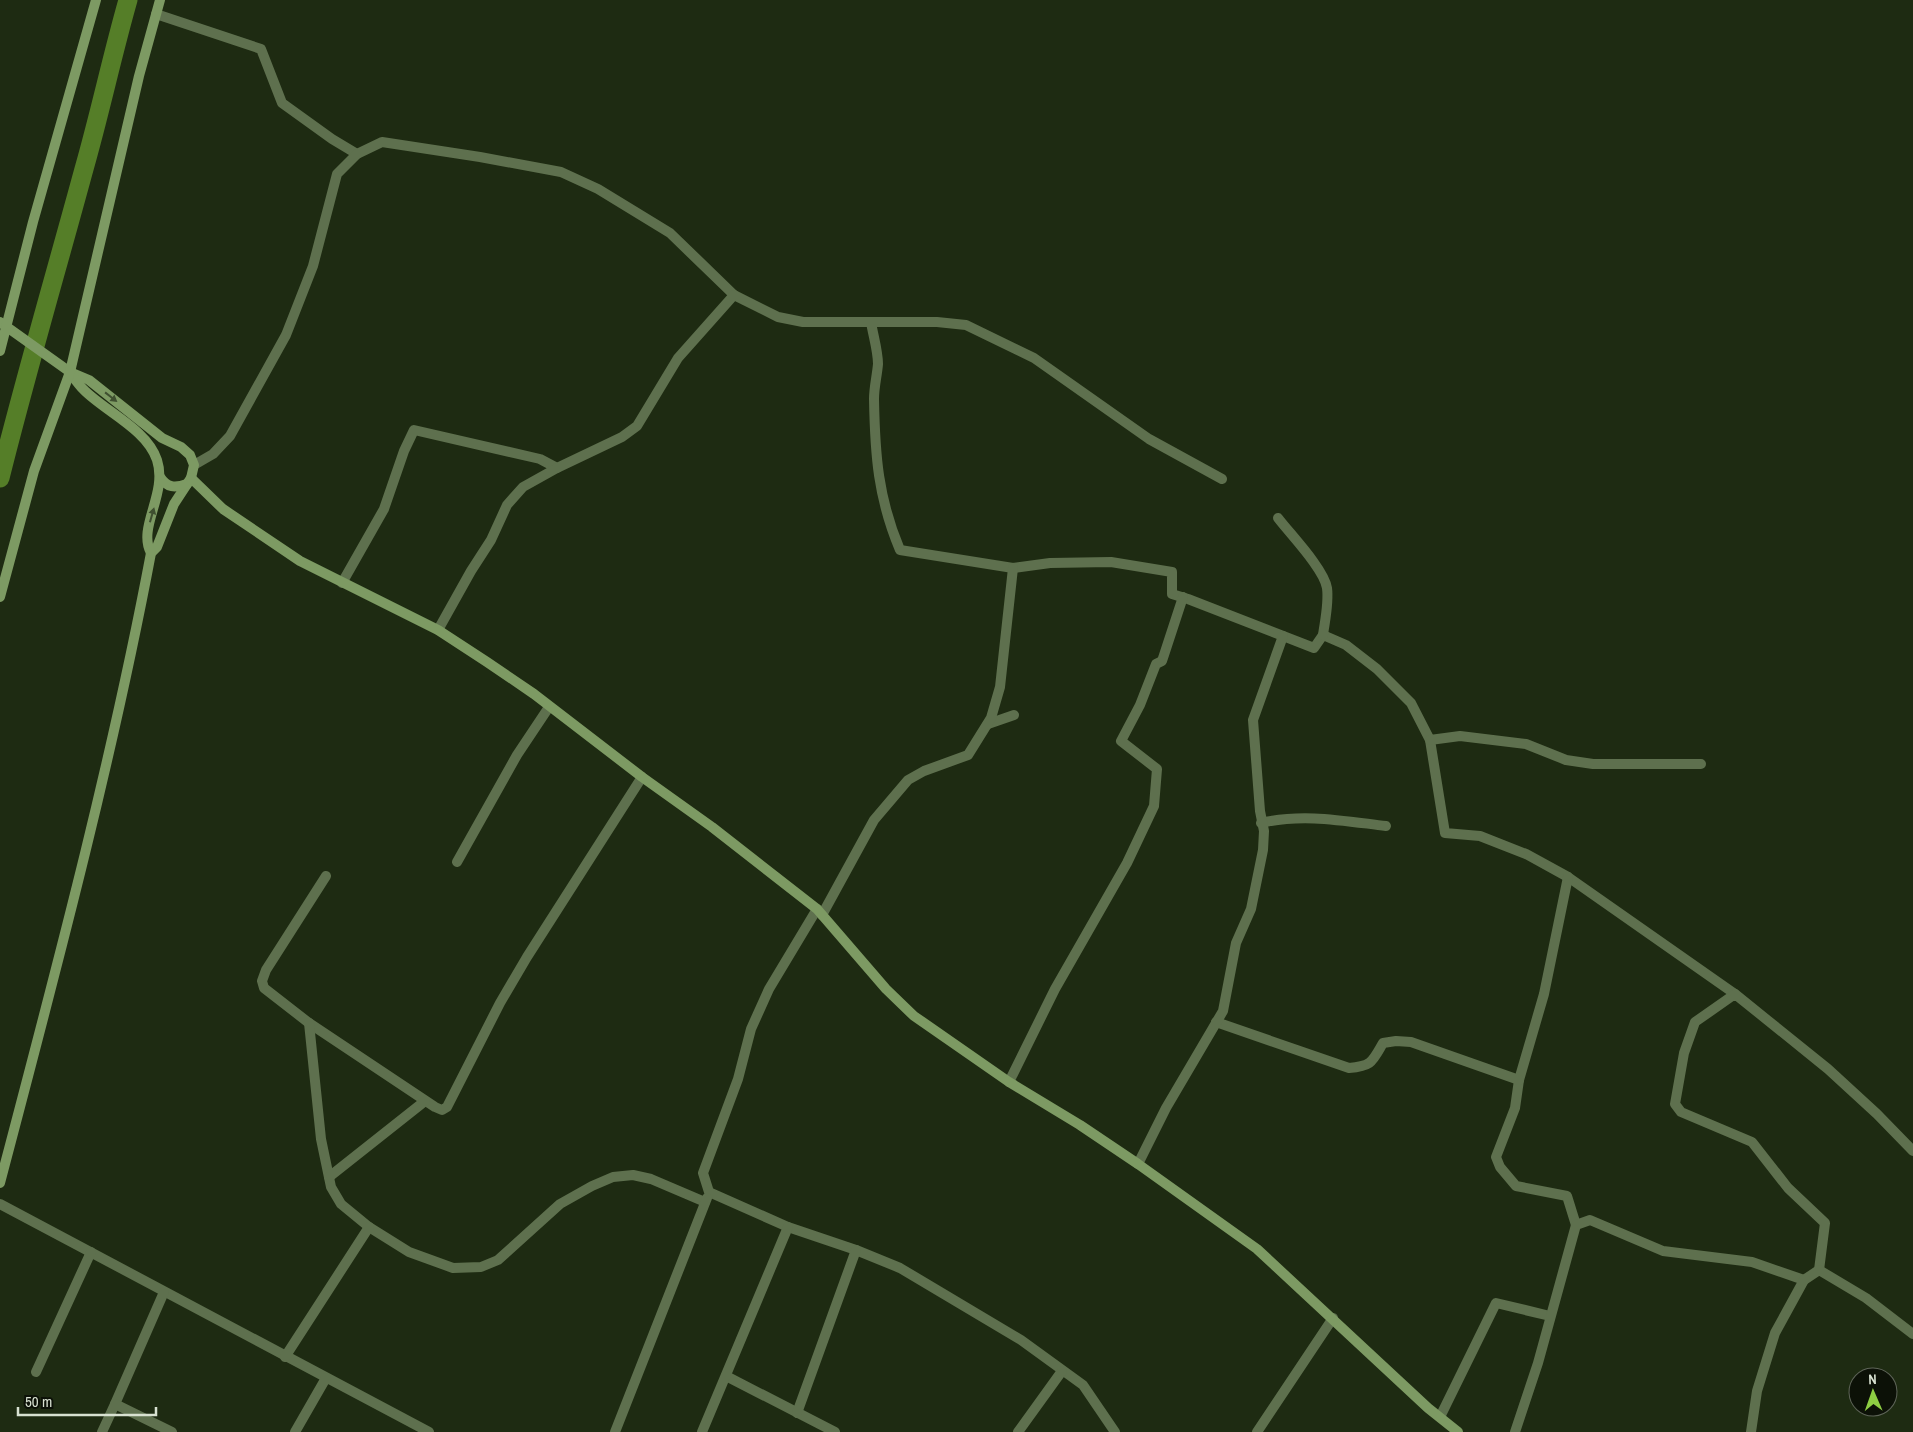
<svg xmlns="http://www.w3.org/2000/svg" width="1913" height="1432" font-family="'Archivo Narrow',sans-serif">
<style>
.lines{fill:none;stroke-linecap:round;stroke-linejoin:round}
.canal{stroke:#557e28;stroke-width:19}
.street{stroke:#5e704e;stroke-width:10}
.secondary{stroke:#7d9a63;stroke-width:10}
.oneway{fill:#3f4f30}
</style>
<rect width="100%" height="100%" fill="#1e2b12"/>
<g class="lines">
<!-- canal -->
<path class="canal" d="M0,478C26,374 56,272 84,169C100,113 112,56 128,0"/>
<!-- street -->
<g class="street">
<polyline points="156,14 261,49 282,103 332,139 357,154"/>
<path d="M871,322C873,335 878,351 878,364C877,376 874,387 874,399C875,455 878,498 900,550L1013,568L1050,563L1111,562L1172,572V594L1188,599L1314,648L1323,635L1346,645L1377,669L1411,703L1430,740L1445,833L1480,836L1526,854L1568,877L1735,994"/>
<polyline points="194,465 213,454 230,436 286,335 313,266 337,174 357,154 382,142 480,157 561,172 598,189 670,233 734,295"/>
<path d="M1278,518C1291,535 1324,569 1327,588C1329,603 1325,620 1323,635"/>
<polyline points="342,583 384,509 404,451 414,430 540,459 557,468"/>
<polyline points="438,630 471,571 491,540 507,505 523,487 557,468 622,437 637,426 678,358 734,295 778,317 803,322 937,322 966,325 1034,358 1149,439 1222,479"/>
<polyline points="988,724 1014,715"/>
<polyline points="1430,740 1460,736 1526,744 1566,760 1593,764 1701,764"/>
<path d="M1261,823C1303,813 1344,821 1386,826"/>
<polyline points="457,862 517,755 549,707"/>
<polyline points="326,876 266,970 262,981 264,988 309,1023 435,1107 442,1110 447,1107 500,1003 527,957 642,777"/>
<polyline points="1568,877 1544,994 1519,1080 1515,1108 1496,1157 1500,1167 1516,1186 1567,1196 1576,1225"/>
<polyline points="817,909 769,989 751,1029 738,1079 703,1173 709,1192 788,1227 856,1250 900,1268 1021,1340 1083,1385 1115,1432"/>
<polyline points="822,915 874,820 908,780 924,771 968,755 991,718 1000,687 1013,568"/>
<path d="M1216,1022L1349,1068C1372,1066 1372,1062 1383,1043L1396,1041L1411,1042L1519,1080"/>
<polyline points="309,1023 321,1139 331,1187 341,1204 369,1227 409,1252 453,1268 481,1267 498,1260 560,1204 592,1186 613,1177 633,1175 651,1179 705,1202"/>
<polyline points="1009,1082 1055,989 1127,863 1154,806 1157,769 1121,741 1140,705 1156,664 1162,661 1164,655 1183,597"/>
<polyline points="1138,1164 1166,1108 1223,1011 1236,943 1251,909 1263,850 1264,831 1260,811 1253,720 1283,636"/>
<polyline points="329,1177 425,1101"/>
<polyline points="0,1204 429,1432"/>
<polyline points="1819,1270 1825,1223 1788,1188 1752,1142 1681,1112 1675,1104 1684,1053 1695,1022 1735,994 1828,1069 1877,1114 1913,1151"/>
<polyline points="285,1357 369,1227"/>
<polyline points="36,1372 91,1252"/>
<polyline points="726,1376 835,1432"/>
<polyline points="115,1404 164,1292"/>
<polyline points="797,1413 856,1250"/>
<polyline points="1440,1417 1496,1303 1550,1316"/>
<polyline points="102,1432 115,1404 172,1432"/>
<polyline points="295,1432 326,1378"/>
<polyline points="615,1432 707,1198"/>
<polyline points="702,1432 788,1227"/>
<polyline points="1018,1432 1062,1371"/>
<polyline points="1257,1432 1333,1318"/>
<polyline points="1515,1432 1538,1363 1576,1225 1590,1220 1663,1251 1752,1262 1804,1280"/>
<polyline points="1751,1432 1757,1391 1775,1333 1804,1280 1819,1270 1866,1298 1913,1334"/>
</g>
<!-- secondary -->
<g class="secondary">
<path d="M0,322L70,372L89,380L162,438L181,447L190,455L194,465L191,478L174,504L157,547L151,553C111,765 55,974 0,1183"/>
<polyline points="0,351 33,222 96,0"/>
<path d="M71,374C75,379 78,384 83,389C104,411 147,429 157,460C168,494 137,527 151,553"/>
<path d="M160,477C167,488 175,488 187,484"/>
<polyline points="191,478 223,509 300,561 438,630 487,662 534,694 642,777 712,827 817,909 886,989 914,1016 1009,1082 1080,1125 1138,1164 1257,1249 1428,1408 1458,1432"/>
<polyline points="0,597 34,471 70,372 139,76 160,0"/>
</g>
</g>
<!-- one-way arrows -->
<defs><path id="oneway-solid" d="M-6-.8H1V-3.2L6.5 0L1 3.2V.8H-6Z" transform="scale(1.25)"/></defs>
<g class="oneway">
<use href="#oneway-solid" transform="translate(111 397) rotate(38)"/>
<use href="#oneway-solid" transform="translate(152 515) rotate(-74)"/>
</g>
<!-- north arrow -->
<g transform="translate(1873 1392) rotate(358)"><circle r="24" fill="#0c1107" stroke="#5e6458"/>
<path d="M0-4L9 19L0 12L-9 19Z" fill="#8ece43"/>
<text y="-8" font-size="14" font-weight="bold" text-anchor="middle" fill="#d8e1d1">N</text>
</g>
<!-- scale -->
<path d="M18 1407v8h138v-8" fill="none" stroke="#d8e1d1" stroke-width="2.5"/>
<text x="25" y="1407" font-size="15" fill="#d8e1d1" stroke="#0c1107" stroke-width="4" paint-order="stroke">50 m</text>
</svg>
